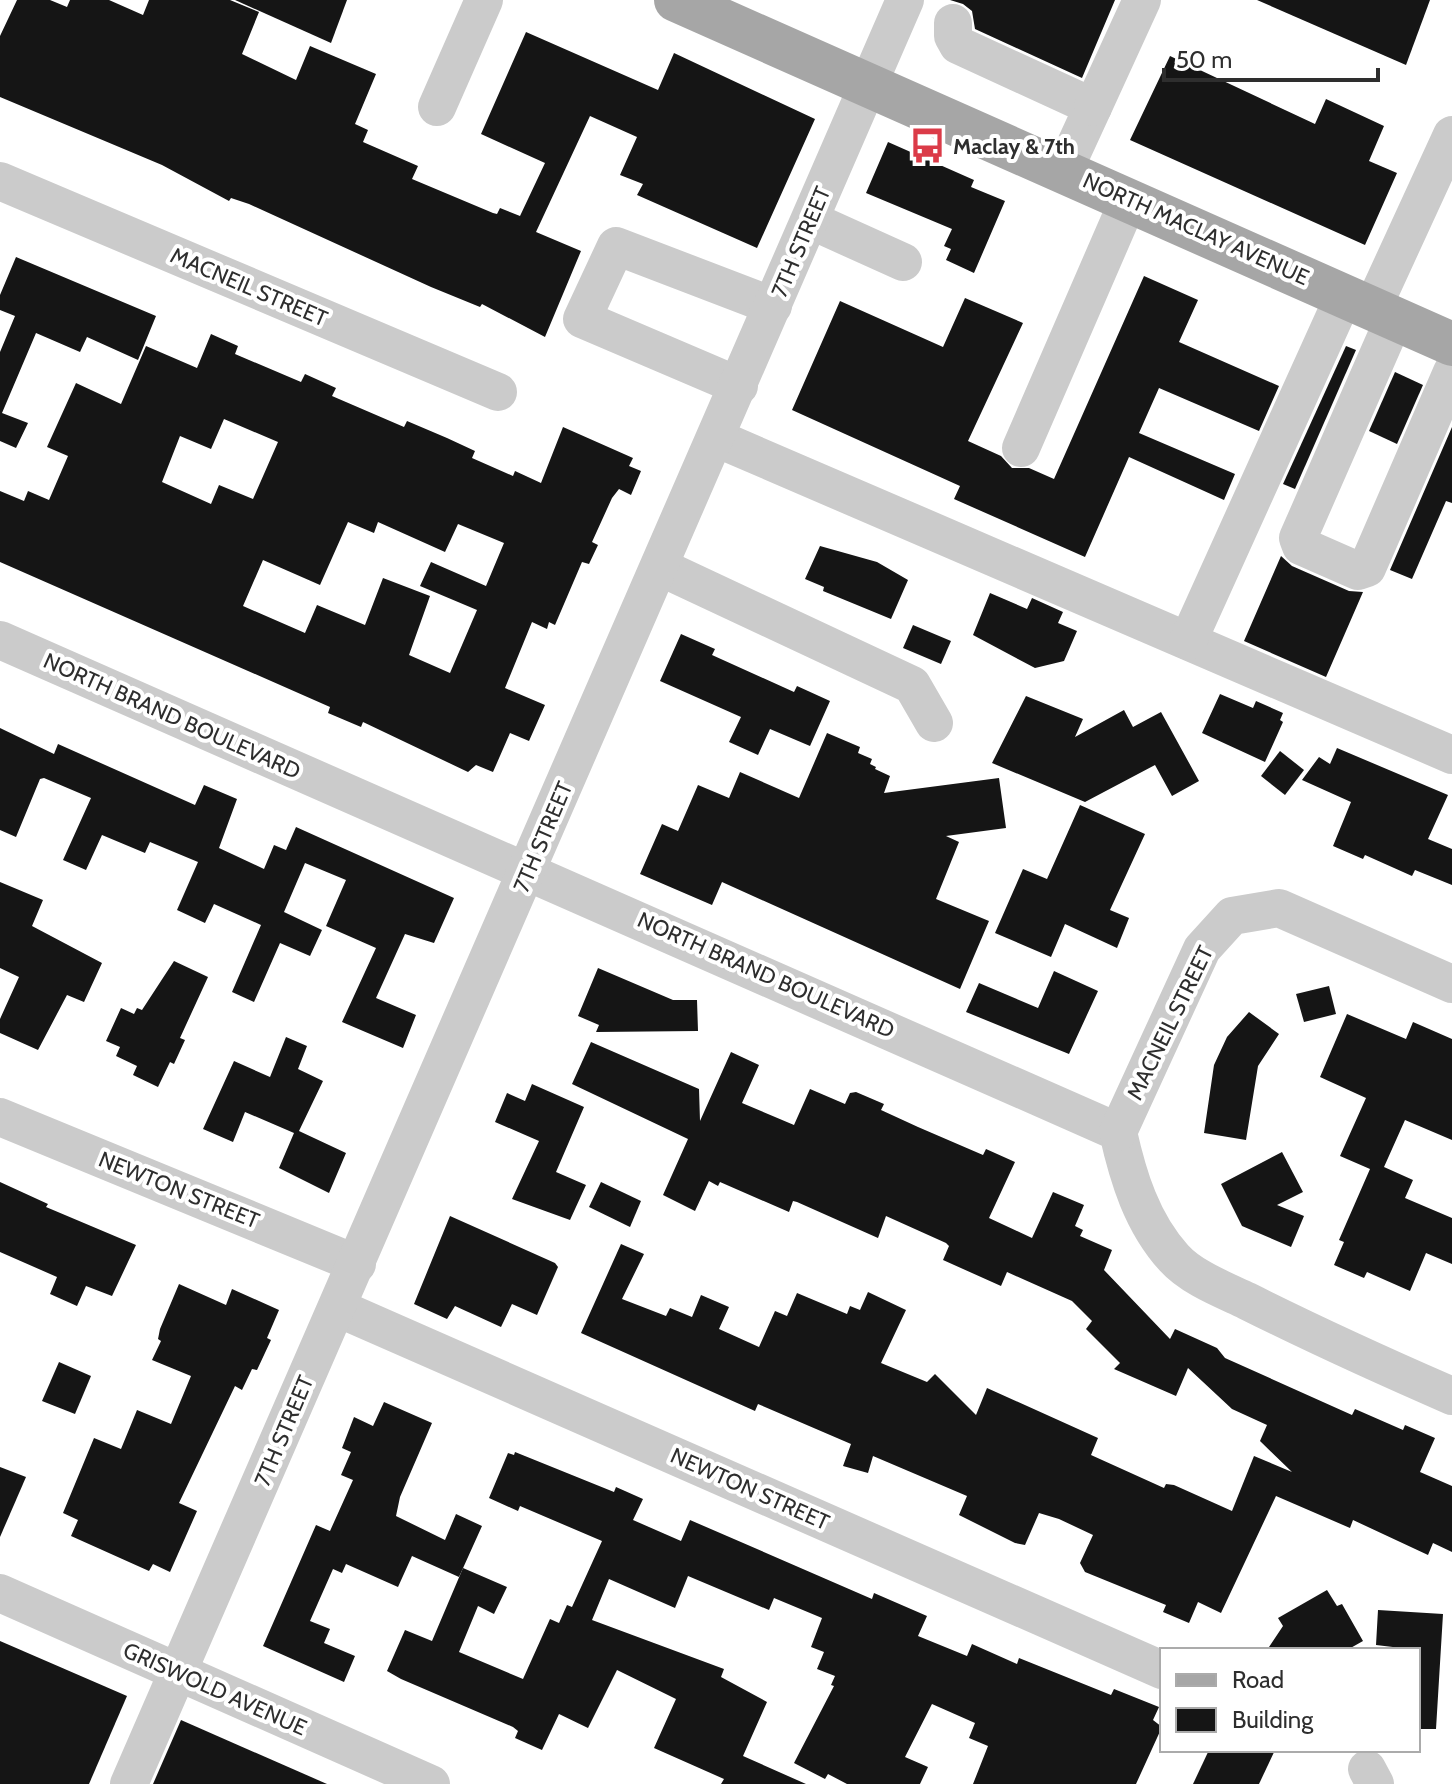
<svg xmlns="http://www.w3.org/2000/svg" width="1452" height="1784" font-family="Cabin,sans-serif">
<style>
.building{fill:#151515;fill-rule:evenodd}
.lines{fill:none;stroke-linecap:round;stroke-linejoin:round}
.minor{stroke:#cbcbcb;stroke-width:38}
.major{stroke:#a6a6a6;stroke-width:44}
.labels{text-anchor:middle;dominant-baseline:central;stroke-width:8;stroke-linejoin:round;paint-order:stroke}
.poi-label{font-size:22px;font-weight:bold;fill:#2e2e2e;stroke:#fff;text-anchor:start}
.street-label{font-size:22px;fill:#2e2e2e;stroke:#fff}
</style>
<rect width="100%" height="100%" fill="#fff"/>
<!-- building -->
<g class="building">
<polygon points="17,0 50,0 67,7 70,0 109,0 143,15 149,0 230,0 259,12 242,54 296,80 310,46 376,74 355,124 368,130 363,142 418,166 412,179 493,213 497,214 500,208 520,216 545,163 481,134 526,32 658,90 674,53 815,119 757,248 637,195 643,184 620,175 637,137 590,116 536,232 581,251 545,337 482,304 480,307 431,287 249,204 231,198 229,201 162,165 0,97 0,36"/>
<polygon points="235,0 347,0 331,43"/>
<polygon points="950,0 1115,0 1082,78 975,29 972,11 963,4"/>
<polygon points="1257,0 1430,0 1406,65"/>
<polygon points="1170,56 1315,124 1326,99 1384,126 1369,161 1397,173 1365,245 1130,140"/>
<polygon points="888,142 974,180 971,187 1005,201 974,273 946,260 951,249 944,246 952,229 866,193"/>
<polygon points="16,257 156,316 138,360 87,337 80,352 36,333 2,413 28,423 16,448 0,441 0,352 15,316 0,310 0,295"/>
<polygon points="1144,276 1198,300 1179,342 1279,386 1259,431 1159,388 1139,433 1235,474 1224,500 1129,457 1085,557 954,499 960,486 792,410 840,301 943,347 965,298 1023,323 968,441 1001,456 1012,468 1029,468 1054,479"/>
<path d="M211,334L238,346L235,354L301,382L305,374L336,388L332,396L404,427L407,421L447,438L475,451L472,458L513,476L515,471L541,483L563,427L633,458L629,466L641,471L631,495L619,489L612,498L592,542L598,545L589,564L582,562L555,625L549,622L547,629L532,622L505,688L545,705L529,741L510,733L493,772L476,765L468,772L363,722L361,727L328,713L330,707L0,562V491L24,501L28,491L49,500L68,456L47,447L76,383L121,404L146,346L197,368ZM224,419L278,442L253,499L219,485L211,504L162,482L180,436L211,449ZM348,522L374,533L378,522L445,552L458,524L504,543L486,586L431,562L420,586L477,610L450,673L409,655L430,596L383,578L365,625L317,605L305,633L243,606L263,560L320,585Z"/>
<polygon points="1346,346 1356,350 1295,489 1283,484"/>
<polygon points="1395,372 1423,385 1397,444 1369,431"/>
<polygon points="1452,427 1452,503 1446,501 1412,579 1390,570"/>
<polygon points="820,546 877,562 908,580 891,619 823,591 824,587 805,579"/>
<polygon points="1281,556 1292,566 1349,591 1363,592 1326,677 1244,641"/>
<polygon points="990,593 1027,609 1032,598 1063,612 1058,623 1077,631 1064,661 1035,668 973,635"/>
<polygon points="913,625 951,641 941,664 903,648"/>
<polygon points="681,634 715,649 712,655 794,692 797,686 830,701 810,746 770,729 758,755 729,742 741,717 660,681"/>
<polygon points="1220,694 1253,708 1256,701 1283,713 1280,720 1283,722 1265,762 1202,733"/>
<polygon points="1026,696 1083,719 1075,737 1124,710 1133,727 1161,712 1199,781 1172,796 1155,765 1085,802 992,763"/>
<polygon points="0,728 54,754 58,744 195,805 204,785 237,799 219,848 264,869 274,845 286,850 296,827 454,898 434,943 405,934 376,998 416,1015 403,1048 342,1022 376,948 326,926 346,880 305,863 284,912 322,930 310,956 280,943 254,1002 232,992 261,925 214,904 205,923 177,910 198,862 150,842 145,853 102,835 86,870 63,860 91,798 44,778 40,779 16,837 0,830"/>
<polygon points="827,733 860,747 858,753 872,759 870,764 876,767 875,769 890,776 884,793 999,778 1006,828 946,836 959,842 936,899 989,921 960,989 722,882 712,905 640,874 662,824 678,831 698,785 729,798 740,772 799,798"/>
<polygon points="1337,748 1448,795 1428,839 1452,849 1452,885 1415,870 1412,876 1365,855 1363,859 1333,846 1351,802 1302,780 1319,757 1330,764"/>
<polygon points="1280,751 1304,770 1285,795 1261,776"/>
<polygon points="1080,805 1145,834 1110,910 1129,918 1117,948 1065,924 1051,957 995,933 1023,869 1047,879"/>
<polygon points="0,882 43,900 32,926 102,963 84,1002 67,995 38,1050 0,1033 0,1019 19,977 0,968"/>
<polygon points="174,961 208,977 180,1038 185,1040 174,1064 170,1062 158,1087 133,1075 137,1066 116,1056 120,1047 106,1041 121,1008 134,1014 137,1008 142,1010"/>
<polygon points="598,968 673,1000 697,1000 698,1031 596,1032 599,1025 578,1016"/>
<polygon points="1054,971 1098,991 1069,1054 966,1012 979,983 1038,1008"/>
<polygon points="1329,986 1336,1014 1304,1022 1296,994"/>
<polygon points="1249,1012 1279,1034 1258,1066 1246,1140 1204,1133 1214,1065 1227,1037"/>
<polygon points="1347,1014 1406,1039 1413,1022 1452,1039 1452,1140 1405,1120 1384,1167 1413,1180 1405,1198 1452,1218 1452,1264 1426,1253 1410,1291 1367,1272 1364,1278 1334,1265 1344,1242 1339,1240 1370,1169 1340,1156 1366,1098 1320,1077"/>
<polygon points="286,1037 307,1046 298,1069 323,1081 299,1131 346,1153 329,1193 279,1168 294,1133 245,1112 233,1142 203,1129 234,1061 270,1077"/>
<polygon points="591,1042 699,1089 700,1121 731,1052 759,1065 742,1103 794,1125 810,1089 845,1104 850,1093 856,1092 884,1104 881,1110 918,1127 983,1155 986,1149 1015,1162 989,1218 1032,1238 1053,1192 1084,1205 1075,1226 1083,1230 1080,1236 1112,1250 1104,1270 1170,1339 1175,1329 1217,1348 1225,1358 1352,1415 1355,1409 1403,1430 1405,1425 1435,1438 1420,1472 1452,1486 1452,1552 1433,1543 1428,1555 1353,1520 1350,1528 1276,1496 1221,1613 1198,1602 1189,1623 1163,1612 1166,1605 1085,1572 1080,1563 1093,1535 1059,1519 1039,1513 1025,1545 1015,1543 959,1515 967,1496 873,1456 868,1473 843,1466 851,1444 758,1404 755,1411 581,1333 621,1244 644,1254 622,1299 666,1316 670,1308 692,1317 701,1295 729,1307 719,1329 759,1347 775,1311 787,1316 797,1293 847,1314 850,1306 860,1310 868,1292 906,1310 881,1363 927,1382 935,1374 976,1415 987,1388 1098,1438 1091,1455 1164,1488 1166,1484 1174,1485 1232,1511 1254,1456 1292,1472 1260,1441 1267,1425 1232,1409 1188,1368 1176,1396 1114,1369 1120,1363 1086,1329 1092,1321 1072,1301 1007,1272 1001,1286 943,1260 949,1246 946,1243 886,1216 878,1238 797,1202 793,1201 789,1212 720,1182 718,1186 709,1181 695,1211 663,1195 688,1139 572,1084"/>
<polygon points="532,1084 584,1107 556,1172 586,1185 570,1220 512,1199 539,1141 495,1122 507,1093 525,1101"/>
<polygon points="1282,1152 1303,1192 1277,1205 1304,1216 1291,1247 1242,1226 1221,1184"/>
<polygon points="0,1182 48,1204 46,1207 136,1245 112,1296 86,1286 77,1306 50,1294 57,1277 0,1252"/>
<polygon points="601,1182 641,1201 630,1227 589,1207"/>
<polygon points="450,1216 555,1263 558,1267 537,1315 512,1304 501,1327 455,1306 447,1319 414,1304"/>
<polygon points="179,1284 226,1305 232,1289 279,1310 267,1338 271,1340 257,1370 252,1369 242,1390 235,1386 179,1503 197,1511 170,1572 153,1564 149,1571 71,1536 78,1520 63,1513 94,1438 121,1449 137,1410 171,1424 191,1376 152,1360 161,1341 158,1339 160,1329"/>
<polygon points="59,1362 91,1376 75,1414 42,1401"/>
<polygon points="384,1402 432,1423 400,1497 396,1516 445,1540 456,1514 482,1526 459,1577 412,1556 398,1587 346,1564 342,1573 333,1569 310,1621 330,1629 324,1643 355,1656 344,1682 263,1646 316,1525 330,1531 353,1480 341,1475 351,1452 342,1448 354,1417 373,1426"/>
<polygon points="515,1452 614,1492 616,1487 643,1499 633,1520 681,1541 690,1520 872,1599 874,1593 927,1616 918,1636 967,1656 972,1644 1017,1664 1019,1658 1111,1695 1114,1689 1159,1707 1153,1720 1162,1727 1136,1784 973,1784 988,1746 969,1738 975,1723 932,1704 905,1757 928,1767 920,1784 847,1784 828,1774 825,1779 794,1763 834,1686 831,1685 835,1676 817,1669 824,1652 811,1647 822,1618 774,1598 769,1610 688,1576 675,1608 609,1579 592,1620 724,1669 721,1677 767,1702 743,1756 806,1784 721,1784 724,1779 654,1748 676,1699 617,1670 588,1728 559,1714 542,1750 515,1738 518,1731 513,1727 401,1679 387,1671 405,1630 432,1641 463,1568 507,1587 494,1614 478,1606 459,1652 523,1679 550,1619 559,1623 567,1605 572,1607 602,1541 520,1506 518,1511 489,1498 508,1453 514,1455"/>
<polygon points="0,1467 26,1477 0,1537"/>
<polygon points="1327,1590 1337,1606 1342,1604 1363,1641 1347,1650 1267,1650 1283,1626 1278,1618"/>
<polygon points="1378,1610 1443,1614 1436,1729 1418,1729 1418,1650 1376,1645"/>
<polygon points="0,1641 127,1696 89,1784 0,1784"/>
<polygon points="181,1720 327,1784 153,1784"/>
<polygon points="1209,1750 1275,1750 1259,1784 1193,1784"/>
</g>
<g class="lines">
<!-- minor -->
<g class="minor">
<polyline points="953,23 953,36 958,45 1093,107 1064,170"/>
<polyline points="437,107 484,0"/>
<polyline points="1093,107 1142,0"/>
<polyline points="0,181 498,392"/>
<polyline points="810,220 903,262"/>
<polyline points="1372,309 1452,135"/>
<polyline points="1394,319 1298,538 1301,546 1358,571 1367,568 1452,372"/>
<polyline points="739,386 582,319 616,246 773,306"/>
<polyline points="716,438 1452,755"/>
<polyline points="1021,448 1129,199"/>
<polyline points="660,567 912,685 934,723"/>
<path d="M0,640L1118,1132C1128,1177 1142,1223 1174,1258C1192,1278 1224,1290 1247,1301C1315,1335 1383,1366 1452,1396"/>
<polyline points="1188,641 1344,296"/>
<polyline points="0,1117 357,1264"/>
<polyline points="1118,1132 1202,949 1232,916 1279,908 1452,984"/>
<polyline points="338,1308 1162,1670"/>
<polyline points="0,1593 431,1784"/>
<polyline points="1367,1769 1375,1784"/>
<polyline points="129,1784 905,0"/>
</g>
<!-- major -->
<polyline class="major" points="676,0 1452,344"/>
</g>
<!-- icons -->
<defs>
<symbol id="bus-bare" viewBox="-9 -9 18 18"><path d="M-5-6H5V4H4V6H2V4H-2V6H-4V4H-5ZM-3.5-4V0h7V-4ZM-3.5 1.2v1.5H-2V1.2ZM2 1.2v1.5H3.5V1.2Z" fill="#db3b48" stroke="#fff" stroke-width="2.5" paint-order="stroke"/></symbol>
</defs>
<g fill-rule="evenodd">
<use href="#bus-bare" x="902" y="120" width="51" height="51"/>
</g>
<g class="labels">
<!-- poi labels -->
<g class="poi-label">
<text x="953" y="146">Maclay &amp; 7th</text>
</g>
<!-- street labels -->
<g class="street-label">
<text transform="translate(1196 229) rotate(24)">NORTH MACLAY AVENUE</text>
<text transform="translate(801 242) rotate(-67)">7TH STREET</text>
<text transform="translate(249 287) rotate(23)">MACNEIL STREET</text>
<text transform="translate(172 716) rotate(24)">NORTH BRAND BOULEVARD</text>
<text transform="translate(543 837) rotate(-67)">7TH STREET</text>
<text transform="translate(766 975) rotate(24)">NORTH BRAND BOULEVARD</text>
<text transform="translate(1170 1023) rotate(-64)">MACNEIL STREET</text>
<text transform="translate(179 1190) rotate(22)">NEWTON STREET</text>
<text transform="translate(284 1431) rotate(-67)">7TH STREET</text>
<text transform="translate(750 1489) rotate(24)">NEWTON STREET</text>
<text transform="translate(215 1689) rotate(24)">GRISWOLD AVENUE</text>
</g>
</g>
<!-- legend -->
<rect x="1160" y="1648" width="260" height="104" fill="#ffffff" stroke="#ababab" stroke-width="2"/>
<rect x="1176" y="1674" width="40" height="12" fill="#a6a6a6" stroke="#ababab" stroke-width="2"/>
<text x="1232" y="1688" font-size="24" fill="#2e2e2e">Road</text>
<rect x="1176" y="1708" width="40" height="24" fill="#151515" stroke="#ababab" stroke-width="2"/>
<text x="1232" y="1728" font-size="24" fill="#2e2e2e">Building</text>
<!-- scale -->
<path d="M1164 68v12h214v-12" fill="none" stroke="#2e2e2e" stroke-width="4"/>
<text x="1176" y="68" font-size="24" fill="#2e2e2e" stroke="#ffffff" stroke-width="6" paint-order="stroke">50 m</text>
</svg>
